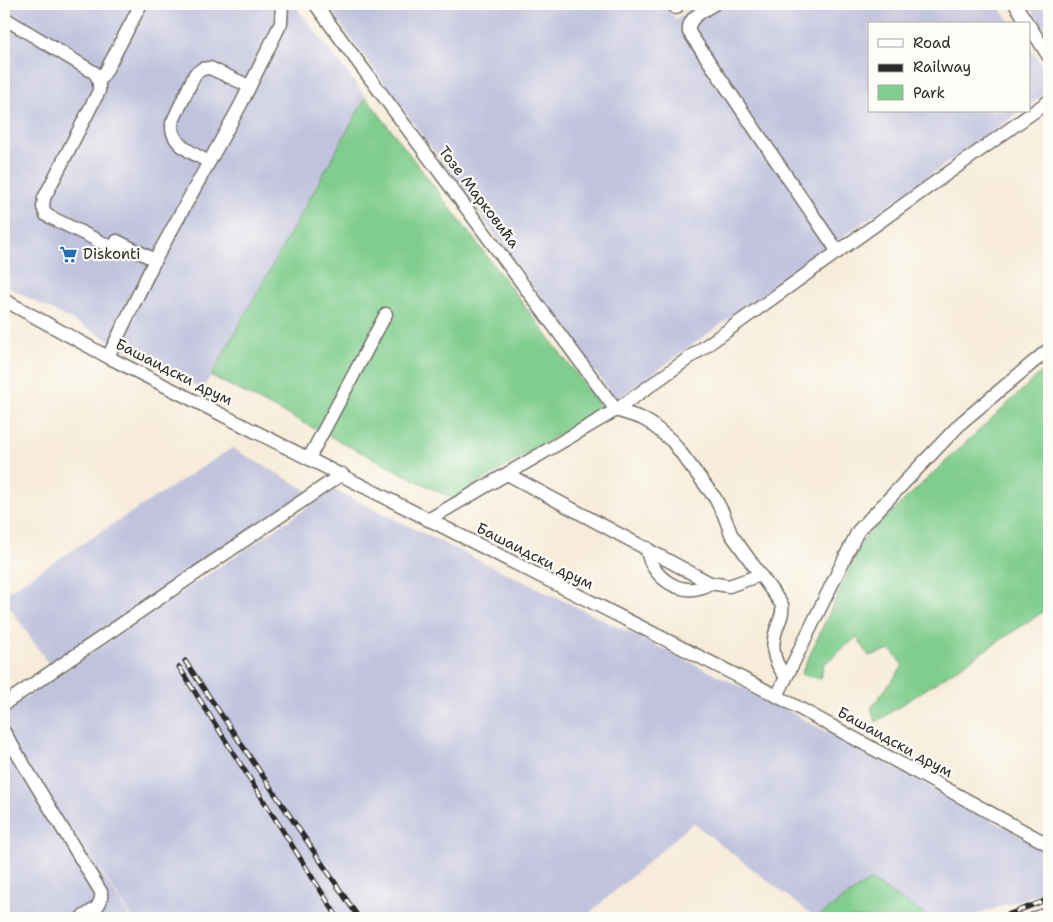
<svg xmlns="http://www.w3.org/2000/svg" width="1053" height="922" font-family="'Shantell Sans',sans-serif">
<style>
.industrial{fill:#c1c2dd}
.green{fill:#80cd8d;stroke:#567c5c}
.lines{fill:none;stroke-linecap:round;stroke-linejoin:round}
.minor-casing{stroke:#726f68;stroke-width:15}
.minor{stroke:#fff;stroke-width:12}
.rail-casing{stroke:#2b2b2b;stroke-width:5}
.rail{stroke:#fdfcf7;stroke-width:3;stroke-dasharray:9;stroke-linecap:butt}
.labels{text-anchor:middle;dominant-baseline:central;stroke-width:4.5;stroke-linejoin:round;paint-order:stroke}
.street-label{font-size:15px;fill:#2b2b2b;stroke:#fdfcf7}
.poi-label{font-size:15px;fill:#2b2b2b;stroke:#fdfcf7;text-anchor:start}
</style>
<rect width="100%" height="100%" fill="#fdfcf7"/>
<filter id="ink" filterUnits="userSpaceOnUse"><feTurbulence type="fractalNoise" baseFrequency=".02" numOctaves="2"/><feDisplacementMap in="SourceGraphic" scale="10" xChannelSelector="R" yChannelSelector="G"/><feConvolveMatrix kernelMatrix="1 2 1 2 8 2 1 2 1" color-interpolation-filters="sRGB"/></filter>
<filter id="wash" filterUnits="userSpaceOnUse"><feTurbulence type="fractalNoise" baseFrequency=".0096" numOctaves="4" result="noise"/><feDisplacementMap in="SourceGraphic" scale="20" xChannelSelector="R" yChannelSelector="G"/><feGaussianBlur stdDeviation="1.12" result="paint"/><feColorMatrix in="noise" values="0 0 0 0 0 0 0 0 0 0 0 0 0 0 0 0 0 1.4 0 .05"/><feComposite in="paint" operator="in"/></filter>
<g filter="url(#wash)">
<rect width="100%" height="100%" fill="#f7ecd9"/>
<!-- industrial -->
<g class="industrial">
<polygon points="4,4 294,4 366,97 203,389 4,285"/>
<polygon points="326,4 665,4 676,19 697,4 996,4 1012,24 869,24 869,111 1021,111 831,245 616,400"/>
<polygon points="1028,4 1049,4 1049,35"/>
<polygon points="1029,47 1049,73 1049,91 1029,105"/>
<polygon points="232,448 310,492 52,669 4,599 4,594"/>
<polygon points="334,490 760,696 1049,851 1049,890 967,918 930,918 870,880 816,918 693,823 584,918 132,918 67,819 130,918 4,918 4,712"/>
</g>
<!-- green -->
<g class="green">
<polygon points="366,97 602,408 453,499 211,376"/>
<polygon points="1049,365 1049,608 876,722 871,708 903,666 891,650 869,656 857,637 824,664 820,679 801,674 864,538"/>
<polygon points="870,880 930,918 816,918"/>
</g>
</g>
<g filter="url(#ink)">
<g class="lines">
<defs>
<g id="minor">
<path d="M315,4L616,410L641,418L650,423L672,441L715,498L724,515L731,534L782,605C783,613 781,617 778,625C770,645 772,660 786,677"/>
<polyline points="672,4 676,8"/>
<path d="M714,4C703,11 687,18 689,32L838,252"/>
<polyline points="1015,4 1028,24"/>
<polyline points="4,18 95,73 99,81 99,91 44,198 43,207 46,215 113,248 117,241 155,260"/>
<polyline points="1029,25 1049,57"/>
<polyline points="99,81 106,71 141,4"/>
<path d="M209,162C193,153 170,145 172,123L195,74L202,69L210,68L249,86"/>
<polyline points="4,300 108,357 777,696 1049,845"/>
<polyline points="108,357 155,260 240,106 281,23 282,4"/>
<polyline points="309,458 386,314"/>
<polyline points="507,474 710,583 729,586 760,575"/>
<polyline points="428,520 616,410 1049,101"/>
<path d="M647,548C649,577 684,601 710,583"/>
<polyline points="777,696 858,531 962,422 1049,349"/>
<polyline points="4,704 342,474"/>
<path d="M4,732L101,892C103,907 92,911 81,918"/>
<polyline points="1035,918 1049,913"/>
</g>
</defs>
<!-- minor casing -->
<use href="#minor" class="minor-casing"/>
<!-- minor -->
<use href="#minor" class="minor"/>
<defs>
<g id="rail">
<polyline points="185,661 359,918"/>
<polyline points="179,667 338,918"/>
<polyline points="999,918 1049,899"/>
</g>
</defs>
<!-- rail casing -->
<use href="#rail" class="rail-casing"/>
<!-- rail -->
<use href="#rail" class="rail"/>
</g>
</g>
<!-- icons -->
<defs>
<symbol id="supermarket-bare" viewBox="-9 -9 18 18"><path d="M-6-5.5h2.5l.6 2H6L4.5 2H-2.5L-4.4-4H-6ZM-1.5 3.2a1.3 1.3 0 1 0 .1 0ZM3 3.2a1.3 1.3 0 1 0 .1 0Z" fill="#1f6fb2" stroke="#fdfcf7" stroke-width="2.5" paint-order="stroke"/></symbol>
</defs>
<g fill-rule="evenodd">
<use href="#supermarket-bare" x="56" y="242" width="25" height="25"/>
</g>
<g class="labels">
<!-- street labels -->
<g class="street-label">
<text transform="translate(479 197) rotate(53)">Тозе Марковића</text>
<text transform="translate(174 372) rotate(27)">Башаидски друм</text>
<text transform="translate(535 556) rotate(27)">Башаидски друм</text>
<text transform="translate(895 742) rotate(29)">Башаидски друм</text>
</g>
<!-- poi labels -->
<g class="poi-label">
<text x="83" y="254">Diskonti</text>
</g>
</g>
<!-- margin -->
<rect width="1053" height="922" fill="none" stroke="#fdfcf7" stroke-width="20"/>
<!-- legend -->
<rect x="868" y="22" width="162" height="90" fill="#fdfcf7" stroke="#a9a8a5"/>
<rect x="878" y="39" width="25" height="8" fill="#ffffff" stroke="#a9a8a5"/>
<text x="913" y="48" font-size="15" fill="#2b2b2b">Road</text>
<rect x="878" y="64" width="25" height="8" fill="#2b2b2b" stroke="#a9a8a5"/>
<text x="913" y="72" font-size="15" fill="#2b2b2b">Railway</text>
<rect x="878" y="85" width="25" height="15" fill="#80cd8d" stroke="#a9a8a5"/>
<text x="913" y="98" font-size="15" fill="#2b2b2b">Park</text>
</svg>
